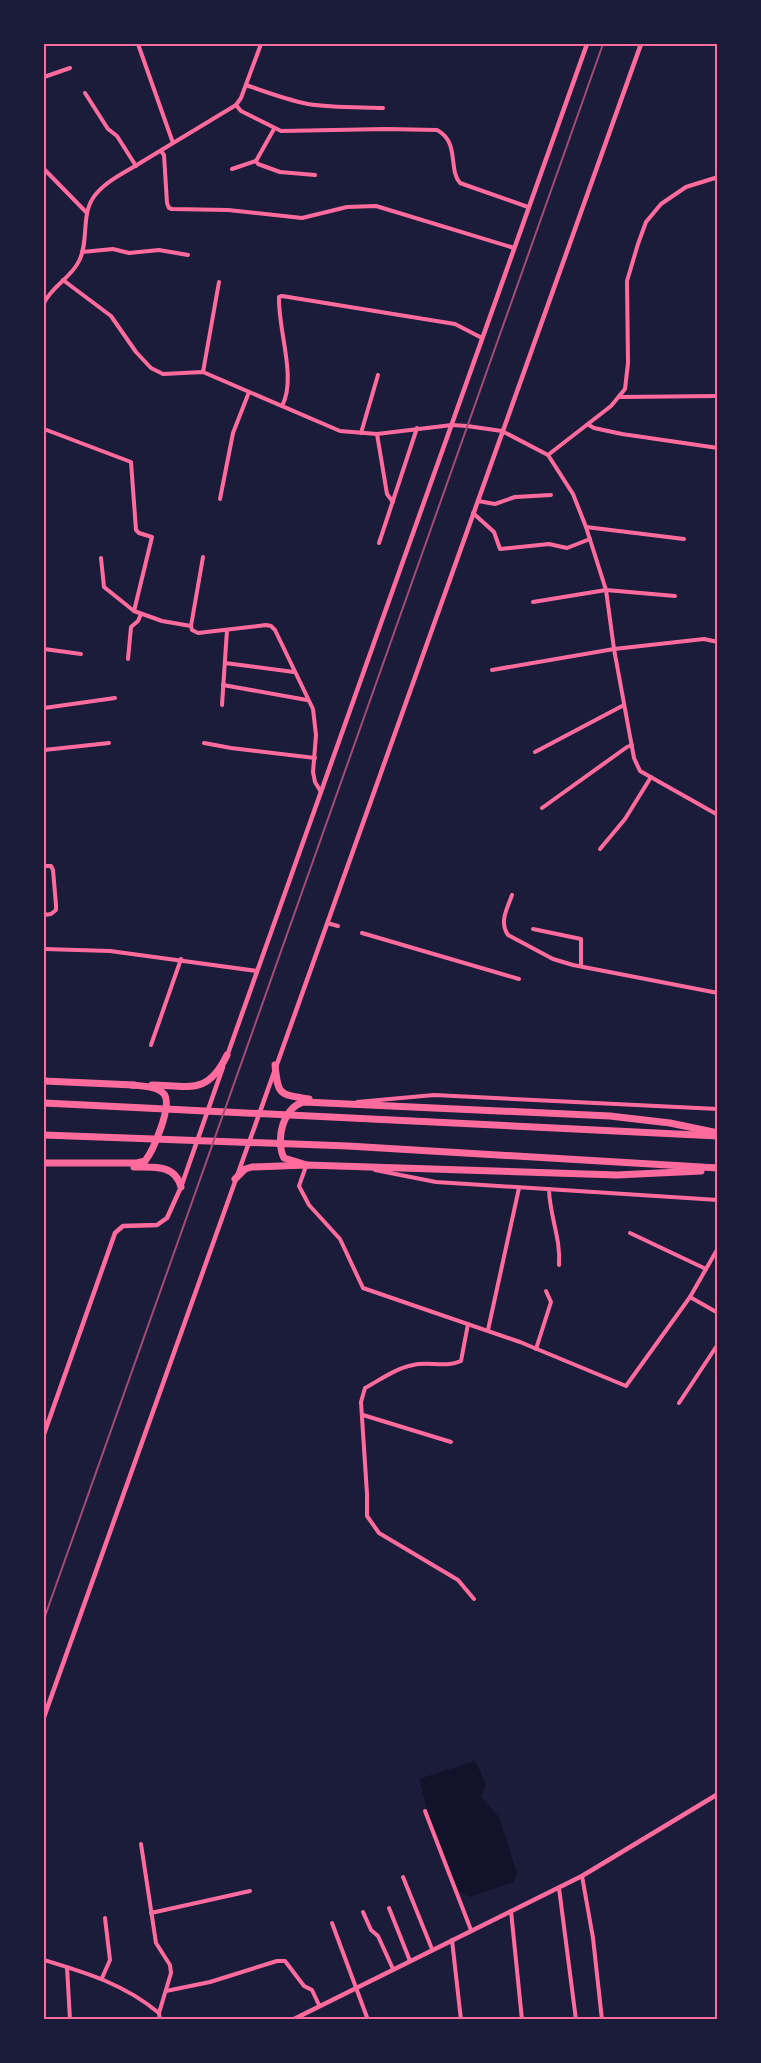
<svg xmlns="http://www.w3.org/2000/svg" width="761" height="2063" font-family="'Space Grotesk',sans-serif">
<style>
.water{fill:#12122b}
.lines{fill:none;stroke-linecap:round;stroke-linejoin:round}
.minor{stroke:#ff6b9d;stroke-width:4}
.tertiary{stroke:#ff6b9d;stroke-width:4.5}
.trunk{stroke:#ff6b9d;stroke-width:7}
.rail{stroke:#a44b75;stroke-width:2}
.neatline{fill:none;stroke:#ff6b9d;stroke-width:2}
</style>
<rect width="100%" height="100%" fill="#1b1b3a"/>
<!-- water -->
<polygon class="water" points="475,1761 486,1784 481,1797 499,1817 517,1873 513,1882 470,1897 458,1891 434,1833 419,1779"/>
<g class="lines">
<!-- minor -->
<g class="minor">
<polyline points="138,44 173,143"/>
<polyline points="44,77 70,68"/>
<path d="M246,85C266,92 287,100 308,104C333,108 358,107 383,108"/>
<polyline points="85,93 108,129 117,136 136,166"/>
<path d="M236,105L241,111L281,131L386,129L437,130C460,142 448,170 460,183L528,207"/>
<polyline points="161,151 164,155 167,203 169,208 172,209 228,210 302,218 347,207 376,206 514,248"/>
<polyline points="256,161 258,164 280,172 315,175"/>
<polyline points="44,169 87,213"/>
<polyline points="232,169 256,161 274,129"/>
<polyline points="82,252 113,249 129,253 159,250 188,255"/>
<polyline points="63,280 111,316 136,352 151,368 163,374 203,372 340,431 377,434 452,425 467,426 502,431 548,455 573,494 586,527 606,590 614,649 634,758 640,771 718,815"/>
<path d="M44,303C52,286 71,278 79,261C89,242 81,216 93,198C104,181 128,171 145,160C175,142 206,123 236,105L241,98L261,44"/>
<polyline points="203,372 219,282"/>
<polyline points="619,397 718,396"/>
<path d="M282,406C297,378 278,331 279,297L282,296L455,324L482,338"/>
<polyline points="589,425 594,428 622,434 718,448"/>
<polyline points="44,429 131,462 136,530 139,533 152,537 134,611 162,621 191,626 192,630 198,633 266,625 271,626 275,630 313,709 316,735 313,772 315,782 321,792"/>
<polyline points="361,433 378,375"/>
<polyline points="377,434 387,494 393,502"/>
<polyline points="548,455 611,406 625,389 628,363 627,281 638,244 646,222 661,204 686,187 718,177"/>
<polyline points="220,499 233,433 249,392"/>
<polyline points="478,501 495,504 515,497 551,495"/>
<polyline points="473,513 494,532 500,549 549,544 567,548 590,539"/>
<polyline points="586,527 684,539"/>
<polyline points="379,543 417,428"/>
<polyline points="101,558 104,587 134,611"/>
<polyline points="533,602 606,590 675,596"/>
<polyline points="191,626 203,557"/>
<polyline points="44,649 81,654"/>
<polyline points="128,659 131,627 138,621 141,614"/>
<polyline points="225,663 294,672"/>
<polyline points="492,670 614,649 704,639 718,642"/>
<polyline points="223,685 307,700"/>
<polyline points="222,705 227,630"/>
<polyline points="44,708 115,698"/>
<polyline points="204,743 231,748 315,758"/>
<polyline points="44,750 109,743"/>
<polyline points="535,752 624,705"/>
<polyline points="542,808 627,747 632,745"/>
<polyline points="600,849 625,819 651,777"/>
<polyline points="44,866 51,866 53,870 56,905 56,910 51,914 44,915"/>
<path d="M512,895C507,909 499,922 508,935L553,959L573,965L718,993"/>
<polyline points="327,923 338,926"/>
<polyline points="533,929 581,939 581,966"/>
<polyline points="362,933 519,979"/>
<polyline points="44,949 110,951 257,971"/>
<polyline points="151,1045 181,959"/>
<polyline points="357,1102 434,1095 718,1109"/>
<polyline points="306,1166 299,1186 309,1205 340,1239 363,1288 520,1342 626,1386 690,1297 718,1248"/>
<polyline points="375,1170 436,1182 718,1200"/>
<path d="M549,1190C550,1217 561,1239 559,1265"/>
<polyline points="630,1233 706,1269"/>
<polyline points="690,1297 718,1313"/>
<path d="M468,1324L461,1361C446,1368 428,1361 413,1365C396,1368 380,1380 365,1388L361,1402L367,1494V1516L379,1533L458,1580L474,1599"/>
<polyline points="488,1330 519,1188"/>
<polyline points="536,1349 551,1302 546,1291"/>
<polyline points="679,1403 718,1344"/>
<polyline points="363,1415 451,1442"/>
<polyline points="425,1811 471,1930"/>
<polyline points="141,1844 156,1943 170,1965 171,1973 159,2013"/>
<polyline points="582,1876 593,1938 602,2020"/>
<polyline points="403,1877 432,1949"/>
<polyline points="559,1888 576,2020"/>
<polyline points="389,1908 410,1961"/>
<polyline points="511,1911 522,2020"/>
<polyline points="363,1912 371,1930 378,1936 393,1969"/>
<polyline points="151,1913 250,1891"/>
<polyline points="332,1923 368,2020"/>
<polyline points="452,1940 461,2020"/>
<path d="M44,1960C87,1973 124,1984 159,2013L160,2020"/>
<polyline points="67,1967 70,2020"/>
<polyline points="102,1978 110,1960 105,1918"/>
<polyline points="166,1991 210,1982 277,1961 285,1961 304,1986 312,1990 319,2005"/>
</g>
<!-- tertiary -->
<g class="tertiary">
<polyline points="227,1056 587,44"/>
<polyline points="44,1434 115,1233 123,1226 157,1225 167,1218 181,1187 223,1067"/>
<polyline points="44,1717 641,44"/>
<polyline points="292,2020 582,1876 718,1794"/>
</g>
<!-- trunk -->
<g class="trunk">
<path d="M275,1065C278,1096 279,1094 309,1099"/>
<polyline points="44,1081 134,1085"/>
<path d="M152,1085C190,1086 208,1095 227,1055"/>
<polyline points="44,1103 718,1136"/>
<polyline points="44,1135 348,1146 718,1168"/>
<path d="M44,1163H137L145,1161C153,1151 173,1105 164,1094C157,1086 142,1086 132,1085"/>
<path d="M307,1165L284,1158C275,1140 283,1107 304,1102L610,1116L670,1123L718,1133"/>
<path d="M134,1167C153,1167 175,1164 181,1187"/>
<polyline points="235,1179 245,1169 252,1167 307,1165 617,1175 701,1171"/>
</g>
<!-- rail -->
<polyline class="rail" points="44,1619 603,44"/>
</g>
<!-- border -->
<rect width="761" height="2063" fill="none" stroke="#1b1b3a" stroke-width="90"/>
<rect x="45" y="45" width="671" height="1973" class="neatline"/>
</svg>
